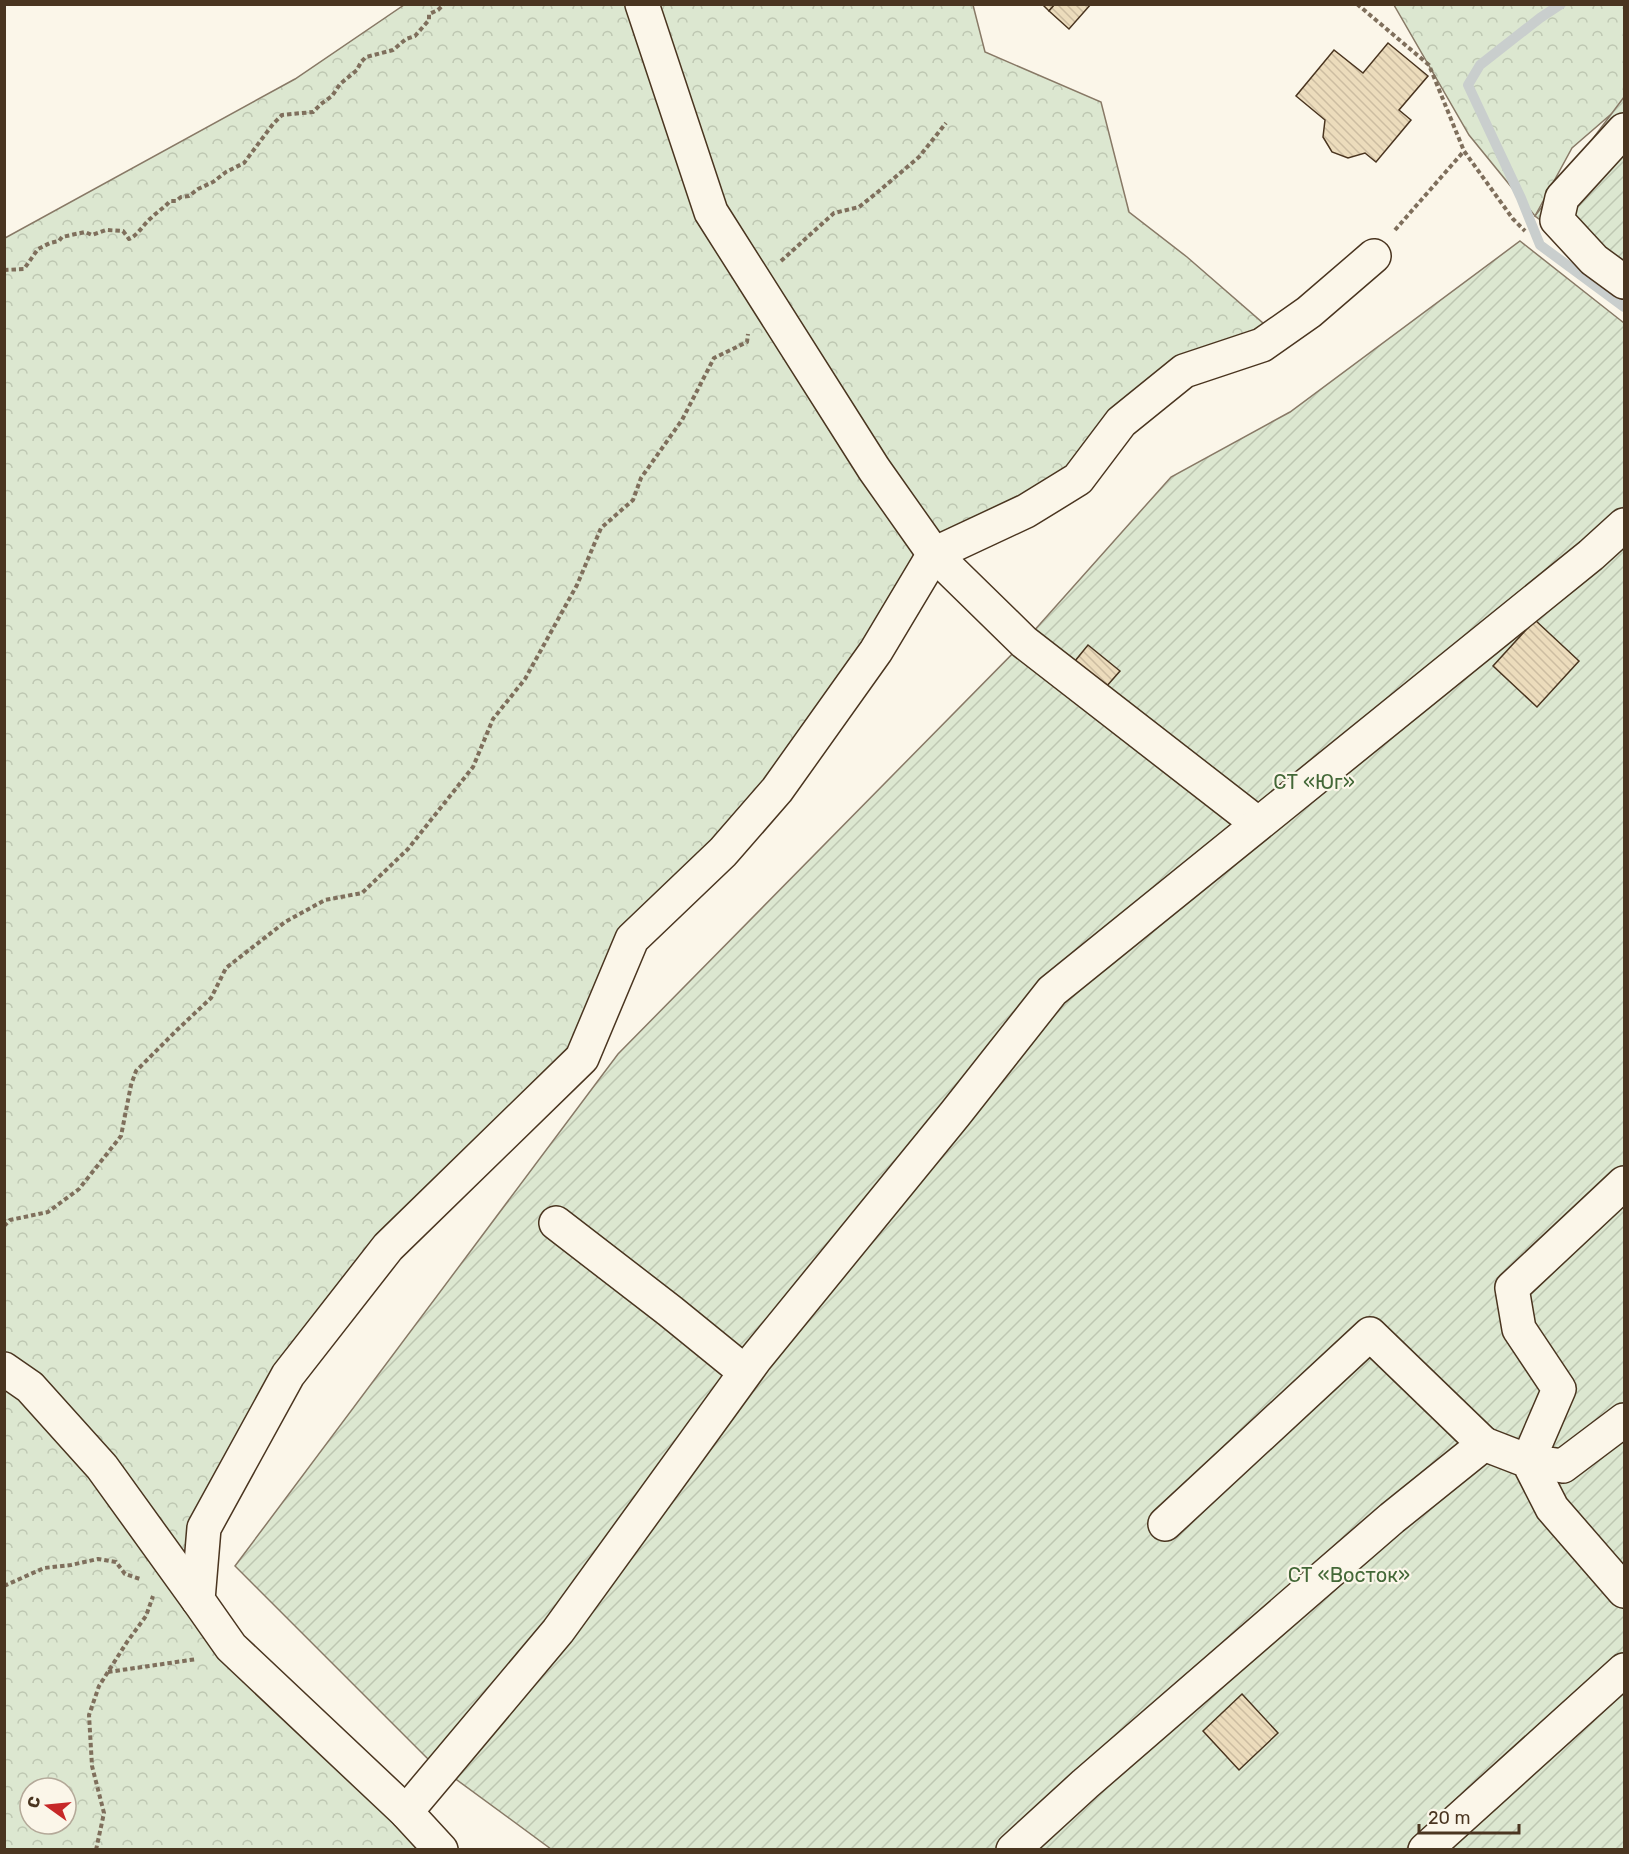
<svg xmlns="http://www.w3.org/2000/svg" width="1629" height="1854" font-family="Rubik,sans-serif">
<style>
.forest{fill:url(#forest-crowns);stroke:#887966;stroke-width:1.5;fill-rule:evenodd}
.garden{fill:url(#garden-furrows);stroke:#887966;stroke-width:1.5}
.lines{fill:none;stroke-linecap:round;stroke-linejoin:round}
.stream{stroke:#c9cecd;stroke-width:10}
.building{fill:url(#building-back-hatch);stroke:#4a3520;stroke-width:1.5}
.minor-casing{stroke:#4a3520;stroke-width:36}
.path{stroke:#7f6f5c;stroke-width:4;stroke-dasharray:4.5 3;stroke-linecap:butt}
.minor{stroke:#fbf6e9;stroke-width:33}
.labels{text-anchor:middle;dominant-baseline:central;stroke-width:4.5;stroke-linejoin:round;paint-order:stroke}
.park-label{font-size:20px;fill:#436837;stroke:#fbf6e9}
</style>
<defs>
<pattern id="forest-crowns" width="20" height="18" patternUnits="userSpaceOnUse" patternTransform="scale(1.5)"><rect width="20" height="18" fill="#dce7d0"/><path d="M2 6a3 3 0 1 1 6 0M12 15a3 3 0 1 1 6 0" fill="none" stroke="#bec7b2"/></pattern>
<pattern id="garden-furrows" width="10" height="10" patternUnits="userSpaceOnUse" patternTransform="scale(1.5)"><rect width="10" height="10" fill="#dce7d0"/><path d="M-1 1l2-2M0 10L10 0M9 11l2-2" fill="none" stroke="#bec7b2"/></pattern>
<pattern id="building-back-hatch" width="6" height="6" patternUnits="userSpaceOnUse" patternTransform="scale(1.5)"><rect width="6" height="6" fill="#ecdcbc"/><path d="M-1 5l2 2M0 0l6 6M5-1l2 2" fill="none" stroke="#ccbda1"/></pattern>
</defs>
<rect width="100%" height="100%" fill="#fbf6e9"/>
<!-- forest -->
<g class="forest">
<path d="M404,5H973L985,52L1101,102L1129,212L1187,257L1264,324L1141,397L1078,479L934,554L876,651L632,939L582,1058L388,1247L204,1528L198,1600L441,1849L5,1850V238L295,79ZM30,1788H66V1824H30Z"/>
<polygon points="1394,5 1624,5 1624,103 1572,148 1535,216 1469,135"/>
</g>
<!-- garden -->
<g class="garden">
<polygon points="1624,97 1624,282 1535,216"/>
<polygon points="1520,241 1624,323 1624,1849 551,1849 427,1758 235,1566 618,1054 1024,642 1171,477 1290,412"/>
</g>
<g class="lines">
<!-- stream -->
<polyline class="stream" points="1561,4 1540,18 1480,65 1468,85 1521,198 1540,245 1624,307"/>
</g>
<!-- building -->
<g class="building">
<polygon points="1042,4 1055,4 1049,11"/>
<polygon points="1055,4 1091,4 1069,29 1049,11"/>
<polygon points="1388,43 1428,76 1399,110 1411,120 1376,162 1365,153 1348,158 1332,152 1323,137 1325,120 1296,96 1334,50 1363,73"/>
<polygon points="1535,620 1579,661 1537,707 1493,666"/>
<polygon points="1088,645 1120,671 1106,687 1075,661"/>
<polygon points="1242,1694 1278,1733 1239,1770 1203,1731"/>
</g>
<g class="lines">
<defs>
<g id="minor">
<polyline points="642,4 711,212 874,469 934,554 1024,642 1257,823"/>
<polyline points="1624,130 1562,198 1557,220 1594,260 1624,282"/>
<polyline points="1624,1183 1512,1288 1519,1329 1559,1389 1528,1461 1563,1466 1624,1420"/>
<polyline points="556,1223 670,1311 745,1372"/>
<polyline points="4,1369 30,1387 102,1467 198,1600"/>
<polyline points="1484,1444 1528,1461 1552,1508 1624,1591"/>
<polyline points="406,1812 558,1631 756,1358 955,1114 1052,991 1591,555 1624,525"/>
<polyline points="441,1850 406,1812 231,1647 198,1600 204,1528 288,1375 388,1247 582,1058 632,939 723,852 777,790 876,651 934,554 1026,511 1078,479 1121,422 1184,371 1262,345 1309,312 1374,256"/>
<polyline points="1013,1850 1085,1784 1392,1518 1484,1444 1370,1334 1165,1524"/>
<polyline points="1425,1850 1624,1670"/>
</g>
</defs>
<!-- minor casing -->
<use href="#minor" class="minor-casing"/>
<!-- path -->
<g class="path">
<polyline points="1357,4 1429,65 1464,151 1513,219 1525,231"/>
<polyline points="1395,230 1464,151"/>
<polyline points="781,261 834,213 859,207 879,191 919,157 946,123"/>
<path d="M4,270L24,269L38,249L50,243L59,241L62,237L85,232L92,235L106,230L123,231L129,239C138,235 143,225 151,218C157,212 164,208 170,201H176L181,197L189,196L198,189L213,182L226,172L244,163L273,124L282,115L313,112L321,104L332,96L340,84L357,70L361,62L366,57L393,50L406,39L415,36L429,20V14L438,10L444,4"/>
<polyline points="4,1226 10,1220 48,1212 79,1189 121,1136 131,1085 136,1071 178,1029 211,998 226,968 285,922 325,900 362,893 408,849 473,767 493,719 525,679 577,585 601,528 633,500 641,478 682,420 714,358 747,342 748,334"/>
<polyline points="4,1586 44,1568 71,1565 98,1559 116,1562 125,1574 140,1579"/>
<polyline points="108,1672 197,1659"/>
<polyline points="96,1850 104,1813 92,1766 89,1715 99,1686 127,1642 146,1616 153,1596"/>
</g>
<!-- minor -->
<use href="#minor" class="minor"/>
</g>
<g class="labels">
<!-- park labels -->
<g class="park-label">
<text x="1314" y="782">СТ «Юг»</text>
<text x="1349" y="1575">СТ «Восток»</text>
</g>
</g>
<!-- border -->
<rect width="1629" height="1854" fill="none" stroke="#4a3520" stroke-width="12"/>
<!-- north arrow -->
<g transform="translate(48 1806) rotate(285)"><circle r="28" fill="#fbf6e9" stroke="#b4a999" stroke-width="1.5"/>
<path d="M0-4.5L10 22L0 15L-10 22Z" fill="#c62828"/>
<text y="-9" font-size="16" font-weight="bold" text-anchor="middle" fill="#4a3520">С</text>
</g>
<!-- scale -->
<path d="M1419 1824v9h100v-9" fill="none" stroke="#4a3520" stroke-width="3"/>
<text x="1428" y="1824" font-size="18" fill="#4a3520" stroke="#fbf6e9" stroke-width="4.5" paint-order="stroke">20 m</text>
</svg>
